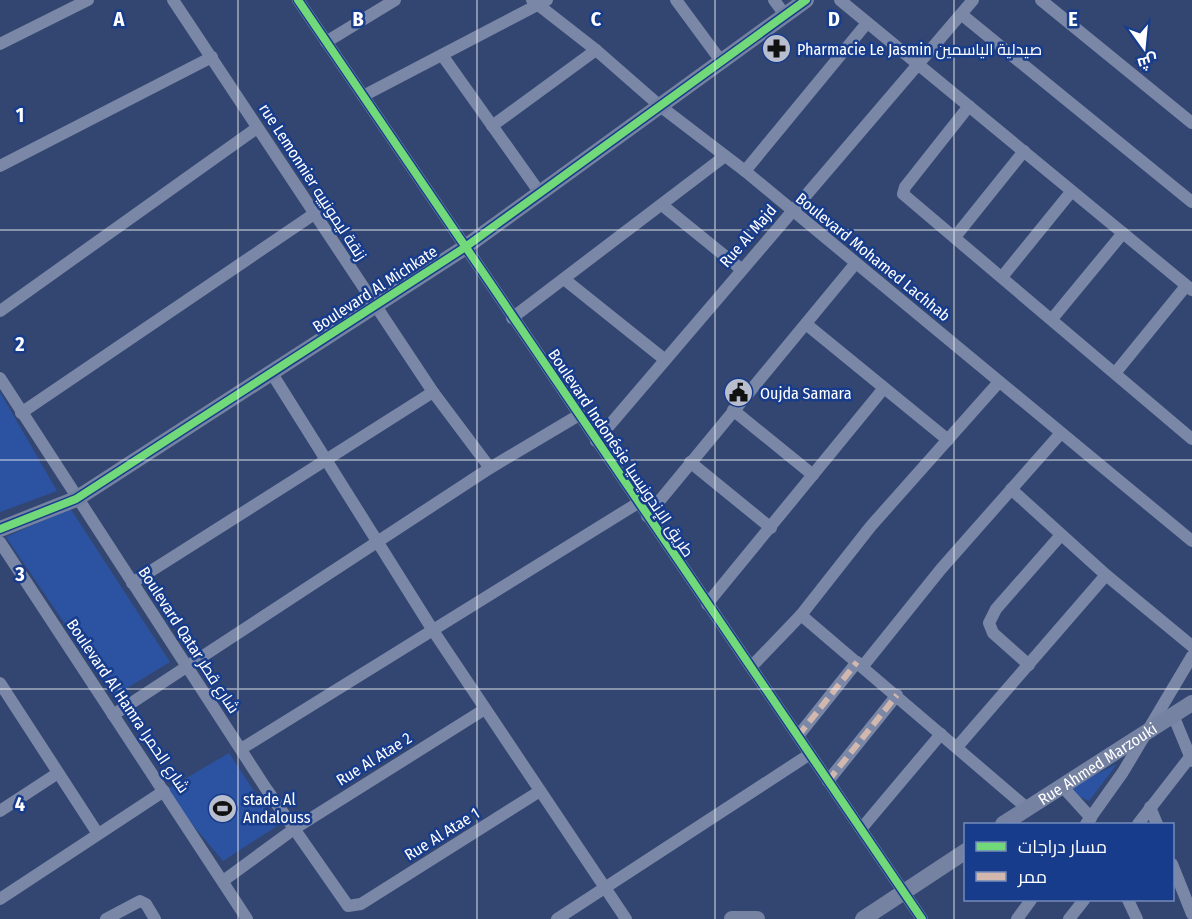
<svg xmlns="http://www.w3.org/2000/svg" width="1192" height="919" font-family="'Fira Sans Condensed',Cairo,sans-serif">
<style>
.green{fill:#2c52a2}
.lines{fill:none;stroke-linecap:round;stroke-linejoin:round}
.street{stroke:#7a87a6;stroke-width:12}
.secondary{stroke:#7582a1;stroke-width:16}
.quiet{stroke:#d1b7ad;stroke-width:6;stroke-dasharray:12 6;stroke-linecap:butt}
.cycleway-casing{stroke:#183c8c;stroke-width:11}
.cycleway{stroke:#71d979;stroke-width:8}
.grid{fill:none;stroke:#fff;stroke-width:1.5;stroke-opacity:0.55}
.labels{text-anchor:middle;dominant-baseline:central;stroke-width:5;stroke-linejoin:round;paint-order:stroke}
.poi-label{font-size:16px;fill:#fff;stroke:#183c8c;text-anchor:start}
.street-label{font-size:16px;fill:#fff;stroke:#183c8c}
.grid-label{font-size:20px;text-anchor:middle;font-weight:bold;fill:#fff;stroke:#183c8c;stroke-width:5;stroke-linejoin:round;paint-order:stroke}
</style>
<rect width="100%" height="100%" fill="#334671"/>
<!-- green -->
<g class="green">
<polygon points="0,392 57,491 0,512"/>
<polygon points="70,508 170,662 114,696 6,537"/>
<polygon points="229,753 277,826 223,861 164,791"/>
<polygon points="1117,764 1089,801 1065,790"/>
</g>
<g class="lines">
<!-- street -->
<g class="street">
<polyline points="173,0 433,392 490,468"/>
<polyline points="298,0 922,919"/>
<polyline points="532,0 596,50 660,106 745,171 1192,541"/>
<polyline points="676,0 721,61"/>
<polyline points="774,0 785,15"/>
<polyline points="840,0 1192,290"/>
<polyline points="1041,0 1192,123"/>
<polyline points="961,14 1192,202"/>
<polyline points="326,42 395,0"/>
<polyline points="0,44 88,0"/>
<polyline points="442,55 540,193"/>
<polyline points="363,96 547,0"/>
<polyline points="969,106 905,187 903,194 1192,439"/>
<polyline points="492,126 596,50"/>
<polyline points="0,166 212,57"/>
<polyline points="745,171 867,23"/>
<polyline points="662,205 741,269"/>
<polyline points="955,237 1024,151"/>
<polyline points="1002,277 1071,192"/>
<polyline points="564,279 664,359"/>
<polyline points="0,311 257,128"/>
<polyline points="512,318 725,156"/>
<polyline points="1052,319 1123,233"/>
<polyline points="806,324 948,440"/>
<polyline points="271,372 434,632 626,919"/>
<polyline points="1116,372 1186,286"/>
<polyline points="0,378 265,787 348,906 361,904 540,791"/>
<polyline points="733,410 813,475"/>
<polyline points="21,413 314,214"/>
<polyline points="596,441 973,0"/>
<polyline points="690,462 771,528"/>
<polyline points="1011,489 1106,575 1192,646"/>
<polyline points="647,516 855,264"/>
<polyline points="0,542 247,919"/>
<polyline points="132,583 433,392"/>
<polyline points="707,604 884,388"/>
<polyline points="801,615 1027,808"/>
<polyline points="1029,665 993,633 989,623 996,609 1061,535"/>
<polyline points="863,666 941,569 1061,433"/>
<polyline points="751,667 801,615 871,526 999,382"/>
<polyline points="0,683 98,834"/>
<polyline points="113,715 490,468 579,415"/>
<polyline points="1173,715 1192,761"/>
<polyline points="798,736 857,662"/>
<polyline points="957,747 1106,575"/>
<polyline points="241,749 638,503"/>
<polyline points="828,781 897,695"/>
<polyline points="1062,786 1091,818"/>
<polyline points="1150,807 1157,824"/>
<polyline points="0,811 58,773"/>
<polyline points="1086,824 1123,772 1192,656"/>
<polyline points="1138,824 1190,757"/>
<polyline points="861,829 941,734"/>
<polyline points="1172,864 1192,914"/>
<polyline points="223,881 294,829 485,709"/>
<polyline points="0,899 164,791"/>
<polyline points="1128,900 1137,919"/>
<polyline points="106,919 140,901 146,904 155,919"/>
<polyline points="557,919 810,754"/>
<polyline points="1017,919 1031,900"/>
<polyline points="1069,919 1084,900"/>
</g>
<!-- secondary -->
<g class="secondary">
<polyline points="0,529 76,499 464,248 806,0"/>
<path id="s1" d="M1003,824L1192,703"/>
<polyline points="732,919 757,919"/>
<polyline points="863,919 966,851"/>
</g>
<!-- quiet -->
<g class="quiet">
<polyline points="798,736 857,662"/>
<polyline points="828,781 897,695"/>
</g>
<defs>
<g id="cycleway">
<polyline points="298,0 922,919"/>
<polyline points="0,529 76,499 464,248 806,0"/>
</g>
</defs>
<!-- cycleway casing -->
<use href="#cycleway" class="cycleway-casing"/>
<!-- cycleway -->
<use href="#cycleway" class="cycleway"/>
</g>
<!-- grid -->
<path class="grid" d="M238,0V919M477,0V919M715,0V919M954,0V919M0,230H1192M0,460H1192M0,689H1192"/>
<!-- icons -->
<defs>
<symbol id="pharmacy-disc" viewBox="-11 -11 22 22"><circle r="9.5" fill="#b8becd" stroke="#183c8c"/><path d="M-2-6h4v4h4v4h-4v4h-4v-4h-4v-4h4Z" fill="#111"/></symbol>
<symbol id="civic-disc" viewBox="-11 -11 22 22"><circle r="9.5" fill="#b8becd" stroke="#183c8c"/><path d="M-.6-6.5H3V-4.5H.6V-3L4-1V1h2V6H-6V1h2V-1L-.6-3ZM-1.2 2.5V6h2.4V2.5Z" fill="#111"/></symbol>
<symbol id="stadium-disc" viewBox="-11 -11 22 22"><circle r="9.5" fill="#b8becd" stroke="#183c8c"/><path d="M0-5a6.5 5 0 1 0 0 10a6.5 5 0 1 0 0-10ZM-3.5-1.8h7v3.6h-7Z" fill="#111"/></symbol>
</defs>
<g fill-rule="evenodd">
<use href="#pharmacy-disc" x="760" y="32" width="33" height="33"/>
<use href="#civic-disc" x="722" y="376" width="33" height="33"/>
<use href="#stadium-disc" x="206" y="792" width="33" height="33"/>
</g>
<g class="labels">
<!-- poi labels -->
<g class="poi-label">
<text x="797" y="49">Pharmacie Le Jasmin صيدلية الياسمين</text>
<text x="760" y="393">Oujda Samara</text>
<text x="243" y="799">stade Al<tspan x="243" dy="18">Andalouss</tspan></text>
</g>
<!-- street labels -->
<g class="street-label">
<text transform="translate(313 182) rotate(57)">rue Lemonnier زنقة ليمونييه</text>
<text transform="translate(748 236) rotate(-49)">Rue Al Majd</text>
<text transform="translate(873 257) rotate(39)">Boulevard Mohamed Lachhab</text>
<text transform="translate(375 289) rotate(-33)">Boulevard Al Michkate</text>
<text transform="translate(621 453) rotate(56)">Boulevard Indonésie طريق الإندونيسيا</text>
<text transform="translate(189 640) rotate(57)">Boulevard Qatar شارع قطر</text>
<text transform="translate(128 706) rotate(56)">Boulevard Al Hamra شارع الحمرا</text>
<text transform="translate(374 759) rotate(-32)">Rue Al Atae 2</text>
<text stroke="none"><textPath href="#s1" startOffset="112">Rue Ahmed Marzouki</textPath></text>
<text transform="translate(442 834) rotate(-32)">Rue Al Atae 1</text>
</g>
</g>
<g class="grid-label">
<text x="119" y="26">A</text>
<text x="358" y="26">B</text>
<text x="596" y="26">C</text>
<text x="834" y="26">D</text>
<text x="1073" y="26">E</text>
<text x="20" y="122">1</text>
<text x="20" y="351">2</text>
<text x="20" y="581">3</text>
<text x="20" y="811">4</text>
</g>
<!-- legend -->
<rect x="964" y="823" width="210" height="78" fill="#183c8c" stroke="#748aba" stroke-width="1.5"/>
<rect x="976" y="842" width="30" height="9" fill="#71d979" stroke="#748aba" stroke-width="1.5"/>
<text x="1018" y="853" font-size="18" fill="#ffffff">مسار دراجات</text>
<rect x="976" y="872" width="30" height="9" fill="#d1b7ad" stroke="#748aba" stroke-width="1.5"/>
<text x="1018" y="883" font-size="18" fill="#ffffff">ممر</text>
<!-- north arrow -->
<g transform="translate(1144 48) rotate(165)" stroke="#183c8c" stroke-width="4.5" paint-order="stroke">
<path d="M0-4.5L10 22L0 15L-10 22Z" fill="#ffffff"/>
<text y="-9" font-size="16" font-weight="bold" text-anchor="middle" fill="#ffffff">ش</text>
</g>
</svg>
